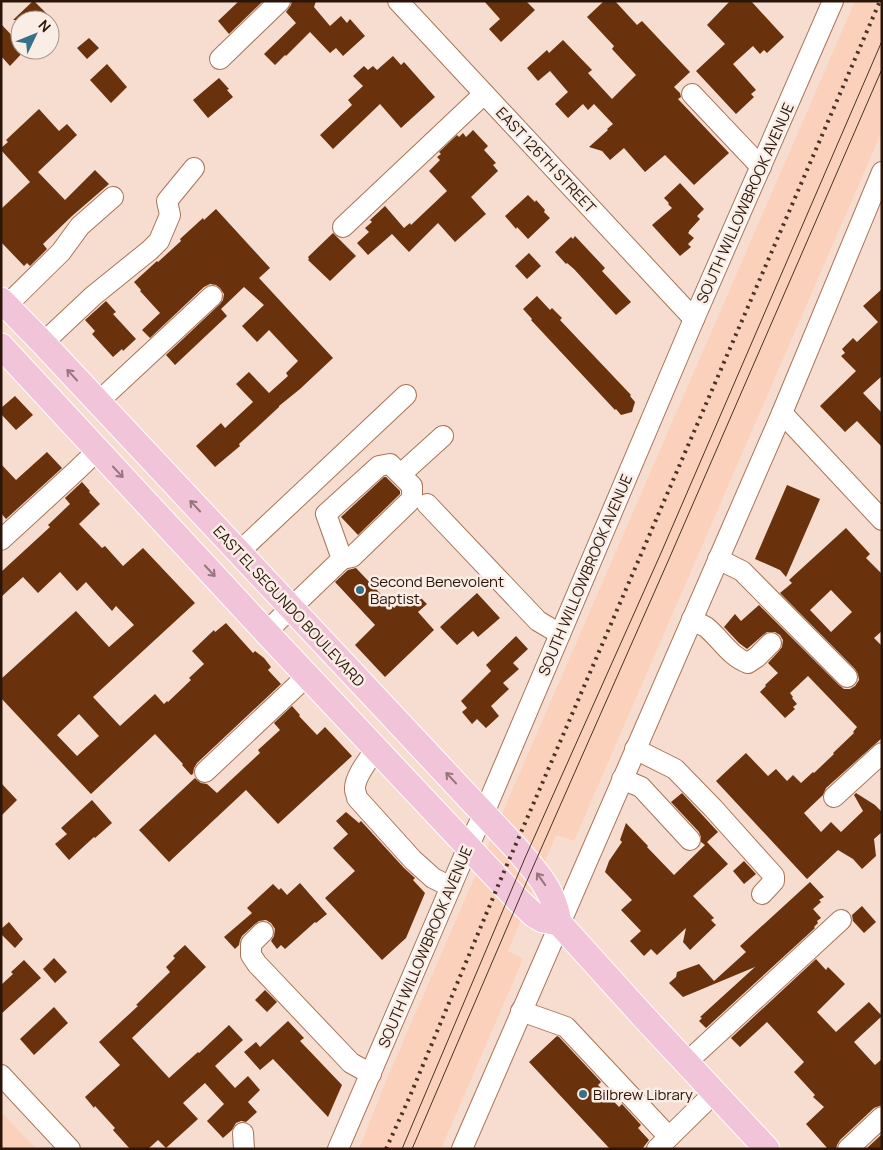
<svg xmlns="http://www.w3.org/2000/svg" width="883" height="1150" font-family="Manrope,sans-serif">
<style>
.built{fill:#fbd1bb}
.building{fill:#69320d;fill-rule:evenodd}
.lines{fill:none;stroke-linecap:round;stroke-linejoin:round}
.minor-casing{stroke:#ab7456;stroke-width:22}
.major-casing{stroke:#fff;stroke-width:27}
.minor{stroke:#fff;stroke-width:20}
.major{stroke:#f2c4da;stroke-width:25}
.tram{stroke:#493326;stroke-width:1}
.rail{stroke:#493326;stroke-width:4;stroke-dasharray:2.5 5;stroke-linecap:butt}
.oneway{stroke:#98757c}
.poi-dot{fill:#377089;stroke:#faede6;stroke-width:2}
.labels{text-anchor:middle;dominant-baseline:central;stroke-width:5;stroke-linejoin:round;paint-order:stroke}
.street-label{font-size:15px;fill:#2a1508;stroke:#faede6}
.poi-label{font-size:15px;fill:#2a1508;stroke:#faede6;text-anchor:start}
</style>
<rect width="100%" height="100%" fill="#f6ddd0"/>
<!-- built -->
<g class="built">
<polygon points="855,1 882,1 882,131 574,841 556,835 508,951 523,959 441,1149 359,1149 389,1074"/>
<polygon points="1,1112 36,1149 1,1149"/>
</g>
<!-- building -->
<g class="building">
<polygon points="33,1 34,1 53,20 13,20"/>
<polygon points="239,1 263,1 229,34 218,21"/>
<polygon points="292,1 316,1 314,7 330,26 341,16 347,23 350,19 365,36 343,56 336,48 330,53 310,32 286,56 285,55 275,65 264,54 296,23 286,12 291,5"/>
<polygon points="484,1 526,1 535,10 501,42 489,29 500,19"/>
<polygon points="604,1 615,1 637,25 642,21 690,72 674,87 680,93 681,97 678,99 729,153 694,185 665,155 645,172 624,148 610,160 602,151 589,147 608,130 607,129 613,124 594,104 588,110 583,104 568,118 555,104 568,92 550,71 538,81 527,68 547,50 549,53 563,40 592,70 588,73 612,99 636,75 612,49 614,46 587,17"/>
<polygon points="730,1 751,1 784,37 767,53 764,50 760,54 753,46 733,64 756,90 751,94 754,97 736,114 696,71 725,44 707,25"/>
<polygon points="1,24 20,44 20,50 25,50 10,66 1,56"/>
<polygon points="89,38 99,48 87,59 77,48"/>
<polygon points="393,56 401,65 404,62 435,97 401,128 380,104 333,149 320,135 352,105 348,100 363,86 353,76 364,66 368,70 373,66 377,70"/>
<polygon points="107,64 127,87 111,103 90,80"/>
<polygon points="219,78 229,89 227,90 233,97 208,118 193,100"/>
<polygon points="39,109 59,131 67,124 77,135 38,172 65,200 95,170 109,184 72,216 43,244 47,249 30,266 27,263 24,266 1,242 1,209 30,182 1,150 1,148 8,142 6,140"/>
<polygon points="473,130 488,146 484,150 496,163 493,165 498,171 471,197 486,214 455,242 438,223 409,252 392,234 368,255 357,243 369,232 365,228 372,222 370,220 385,206 404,228 410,223 411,225 447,191 429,171 440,160 437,157 441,154 439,152 457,135 459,137 463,133 466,137"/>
<polygon points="680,183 704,209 697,216 700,219 689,231 689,232 688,233 694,238 688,244 691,247 680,256 652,225 672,208 668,204 669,203 664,198"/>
<polygon points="528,195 535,202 536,200 545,210 544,212 550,218 528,239 517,227 516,229 505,216"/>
<polygon points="216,209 270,268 259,278 333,358 300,389 279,406 279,407 239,444 240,446 215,467 196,446 221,423 225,428 253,402 236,384 249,372 269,393 288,376 286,373 298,361 269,330 257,342 242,326 264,305 244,287 221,309 227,316 175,365 166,355 220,304 223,300 224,294 220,288 216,285 210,284 204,287 150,338 142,330 160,313 140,291 141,290 134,282 157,261 158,262 181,241 180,239 203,218 204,220"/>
<polygon points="333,233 356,256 330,281 308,260 309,259 308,257"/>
<polygon points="575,236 605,268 602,271 631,302 616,315 574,269 567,263 566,264 555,252 571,237 573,239"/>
<polygon points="529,253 541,266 527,279 515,266"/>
<polygon points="882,289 882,376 863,393 882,413 882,447 857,421 845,432 820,406 856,371 841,356 845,353 842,349 853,338 857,342 878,322 863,306"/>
<polygon points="537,296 550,310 552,308 562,318 560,320 631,395 630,396 635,402 632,412 621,415 616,409 615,410 531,320 532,319 523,309"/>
<polygon points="106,301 116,312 113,314 136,339 123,351 122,349 113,357 92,334 95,331 85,320"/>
<polygon points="15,396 33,415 16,430 1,414 1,408"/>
<polygon points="47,452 62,468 6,519 1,513 1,464 16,480"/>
<polygon points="384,477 386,477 400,491 400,494 358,535 341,517"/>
<path d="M82,482L90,491L89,492L100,504L79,524L102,548L105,546L123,566L143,548L195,603L93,697L120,726L155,694L164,704L167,701L168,702L191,680L189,678L204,664L192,651L214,630L215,632L226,623L253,653L255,651L264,658L271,667L268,670L281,684L197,763L194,768L193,774L191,775L182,765L183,764L155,734L91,794L1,698V679L76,611L109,647L134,625L116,606L112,611L86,582L77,591L60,572L38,593L23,577L1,597V572L50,527L48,525L70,504L65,498ZM79,714L99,736L77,756L57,735Z"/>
<polygon points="787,485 820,499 786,577 780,570 755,559"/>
<path d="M846,528L870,554L866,558L882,574V631L874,638L882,646V738L826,788L823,795L804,813L821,832L831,822L841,832L863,811L854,795L856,793L875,805L882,812V832L874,839L876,856L862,869L853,859L838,850L807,879L716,781L746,753L768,776L776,769L787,781L793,775L801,783L813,772L814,773L834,754L833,753L854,733L853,732L857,727L808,676L790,693L793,697L792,698L797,704L793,707L795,709L785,718L760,692L766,686L765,685L778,673L768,663L779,651L782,647L783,640L780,635L775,632H767L763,635L747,649L739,643L724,627L735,614L741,621L759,605L839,685L844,689H850L855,686L859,680L858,674L855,669L780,593L792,583L789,580ZM831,590L852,612L831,632L810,610Z"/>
<polygon points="356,568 394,608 405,598 408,602 417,594 427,604 418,612 434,630 385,677 355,645 375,625 335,582 348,570"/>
<polygon points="477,593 500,618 478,637 473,631 457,645 440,627"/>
<polygon points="516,636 528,649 513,663 519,669 503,683 509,689 491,706 499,716 486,728 477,719 472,724 462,712 467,708 461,701 491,671 486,665"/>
<polygon points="292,706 300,715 299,716 317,735 325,727 352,756 278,824 246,790 169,862 139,830 195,778 197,780 201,783 207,784 217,793 260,753 258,750 280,730 274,723"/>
<polygon points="1,783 17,800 1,816"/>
<polygon points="682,793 718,832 707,842 728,864 693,896 714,918 711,920 716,925 690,950 683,942 686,928 657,955 651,949 644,956 630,941 641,931 621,910 632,900 605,872 609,861 622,842 620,840 626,823 648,846 647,847 674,875 705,845 701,842 701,837 699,832 671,802"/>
<polygon points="92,800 112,823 95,838 94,837 69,860 55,844 67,834 61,828"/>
<polygon points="346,812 359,823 361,821 404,868 415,878 413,880 425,893 406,938 382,960 325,898 355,871 333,848 348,834 336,821"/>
<polygon points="744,861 756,874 744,884 733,871"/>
<polygon points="810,882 824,897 819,900 821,902 813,909 821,918 817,921 818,923 814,927 815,928 706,1028 699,1021 702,1018 700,1017 755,967 683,997 669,983 676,977 677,972 699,964 714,981 746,952 740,946"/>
<polygon points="300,883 327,914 316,923 315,922 285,949 281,945 277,949 271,941 274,936 275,929 271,923 266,920 259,921 255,924 242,936 240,940 239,945 235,949 224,937 252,913 247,908 273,884 279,890 281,888 287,895"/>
<polygon points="862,906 876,922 864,933 853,921 852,915"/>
<polygon points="9,922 23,939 15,948 1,934 1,929"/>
<polygon points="185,945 206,967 132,1038 169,1078 198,1052 199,1053 229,1025 243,1040 215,1066 235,1088 248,1076 260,1090 248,1102 257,1112 246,1122 241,1121 236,1123 232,1130 223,1138 207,1121 224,1104 205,1083 183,1103 198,1119 166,1148 158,1140 148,1149 130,1149 113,1130 115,1128 95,1106 94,1108 85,1097 120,1065 99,1042 138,1006 136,1005 170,972 166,967 175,958 173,956"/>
<polygon points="54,958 67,972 55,983 43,969"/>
<polygon points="816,959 826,970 828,967 845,984 817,1012 836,1032 869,1002 882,1016 854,1042 875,1065 882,1059 882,1105 874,1108 840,1140 837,1145 836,1149 828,1149 806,1124 824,1107 813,1097 815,1095 794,1072 804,1062 767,1022 740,1047 731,1038"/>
<polygon points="24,960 41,978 1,1014 1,985 13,974 11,972"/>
<polygon points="265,990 277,1002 267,1012 255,1000"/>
<polygon points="54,1007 68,1023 34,1055 20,1039"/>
<polygon points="288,1021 304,1038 300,1041 342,1085 328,1117 273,1059 260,1070 244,1052 256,1042 260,1047"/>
<polygon points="557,1036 559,1037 601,1082 598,1085 619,1107 622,1104 641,1125 638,1128 649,1140 642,1149 610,1149 529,1062"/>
<polygon points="882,1134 882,1149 866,1149"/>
</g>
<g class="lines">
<defs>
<g id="minor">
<polyline points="398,1 694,319"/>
<polyline points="220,59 280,1"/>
<polyline points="692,94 761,167"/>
<polyline points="343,227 484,94"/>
<polyline points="6,306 61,252 80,226 113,197"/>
<polyline points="43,343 93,296 150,250 159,241 170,215 167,201 194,168"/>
<polyline points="98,402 212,296"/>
<polyline points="782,413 882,520"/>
<polygon points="390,464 412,486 412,499 352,557 342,559 326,514 379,466"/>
<polyline points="401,474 443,436"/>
<polyline points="427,504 538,621 560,634"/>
<polyline points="1,540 75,472 98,450"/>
<polyline points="239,552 406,395"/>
<polyline points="718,559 742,571 847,677"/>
<path d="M692,619C696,622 701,624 706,627C720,638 730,657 748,663L757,657L771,643"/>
<polyline points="266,632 342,559"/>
<path d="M376,749C369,759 354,777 355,790C355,791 357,796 357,798L413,860L433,878L451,887"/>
<polyline points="635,749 675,769 713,808 774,876 774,881 762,894"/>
<polyline points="205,772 307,676"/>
<polyline points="622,779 641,787 690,840"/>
<polyline points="834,797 882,753"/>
<polyline points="263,932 251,944 251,955 257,964 351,1063 371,1074"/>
<polyline points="521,1011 566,1027 669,1137"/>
<polyline points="687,1062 841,920"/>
<polyline points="1,1075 70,1149"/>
<polyline points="243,1133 244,1149"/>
<polyline points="338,1149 468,847 484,813 694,319 833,1"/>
<polyline points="462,1149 782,413 882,172"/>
<polyline points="657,1149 715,1092"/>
<polyline points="848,1149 882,1117"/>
</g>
<g id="major">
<path d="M1,300L43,343L515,847C536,872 554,889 559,923L643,1016L767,1149"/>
<polyline points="1,346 266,632 518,900 534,915 543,920 559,923"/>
</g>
</defs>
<!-- minor casing -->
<use href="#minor" class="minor-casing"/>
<!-- major casing -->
<use href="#major" class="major-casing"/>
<!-- minor -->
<use href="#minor" class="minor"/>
<!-- major -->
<use href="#major" class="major"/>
<!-- tram -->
<g class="tram">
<polyline points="402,1149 525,858 661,553 882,41"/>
<polyline points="412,1149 533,867 669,559 882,69"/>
</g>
<!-- rail -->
<polyline class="rail" points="386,1149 410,1096 500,881 880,1"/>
</g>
<!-- one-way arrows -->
<defs><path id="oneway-shaft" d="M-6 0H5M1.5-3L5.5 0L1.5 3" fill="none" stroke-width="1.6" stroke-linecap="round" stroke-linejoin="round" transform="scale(1.25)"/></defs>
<g class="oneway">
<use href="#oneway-shaft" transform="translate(72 375) rotate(-133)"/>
<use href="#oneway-shaft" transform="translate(118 472) rotate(47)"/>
<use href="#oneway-shaft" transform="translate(195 506) rotate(-133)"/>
<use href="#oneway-shaft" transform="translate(210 571) rotate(47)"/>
<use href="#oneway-shaft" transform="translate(451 778) rotate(-133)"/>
<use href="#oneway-shaft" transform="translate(541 879) rotate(-125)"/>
</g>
<!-- markers -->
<g class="poi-dot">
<circle cx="360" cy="590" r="5"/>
<circle cx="583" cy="1094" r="5"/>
</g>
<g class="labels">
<!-- street labels -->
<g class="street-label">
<text transform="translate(546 160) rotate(47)">EAST 126TH STREET</text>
<text transform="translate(745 203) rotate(-66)">SOUTH WILLOWBROOK AVENUE</text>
<text transform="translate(585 575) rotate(-67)">SOUTH WILLOWBROOK AVENUE</text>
<text transform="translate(289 606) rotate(47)">EAST EL SEGUNDO BOULEVARD</text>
<text transform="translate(425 947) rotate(-67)">SOUTH WILLOWBROOK AVENUE</text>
</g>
<!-- poi labels -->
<g class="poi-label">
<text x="370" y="581">Second Benevolent<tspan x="370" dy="17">Baptist</tspan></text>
<text x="593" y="1094">Bilbrew Library</text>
</g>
</g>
<!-- border -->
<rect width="883" height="1150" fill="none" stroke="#2a1508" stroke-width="5"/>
<!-- north arrow -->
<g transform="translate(35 35) rotate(47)"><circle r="24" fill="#faede6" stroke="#a7978d"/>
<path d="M0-4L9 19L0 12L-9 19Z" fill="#377089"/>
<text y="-8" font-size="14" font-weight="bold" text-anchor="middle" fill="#2a1508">N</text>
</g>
</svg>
